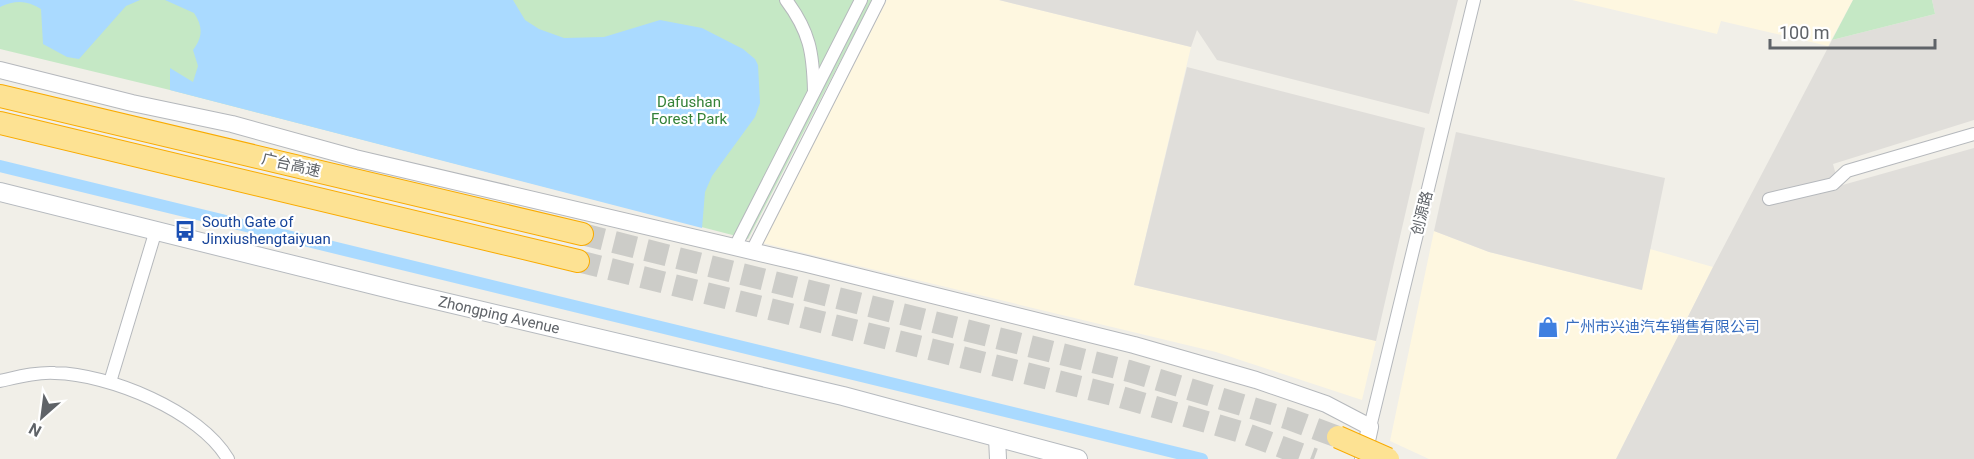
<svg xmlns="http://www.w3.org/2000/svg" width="1974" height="459" font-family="Roboto,'Noto Sans SC',sans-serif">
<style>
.commercial{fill:#fef7e0}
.industrial{fill:#e0deda}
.green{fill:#c5e8c5}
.water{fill:#aadaff}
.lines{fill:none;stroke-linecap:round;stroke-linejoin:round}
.canal{stroke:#aadaff;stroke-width:12}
.motorway-tunnel{stroke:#ccccc8;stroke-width:22;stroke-dasharray:22 11;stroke-linecap:butt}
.minor-casing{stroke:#b5b8bc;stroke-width:14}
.tertiary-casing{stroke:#b5b8bc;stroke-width:18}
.secondary-casing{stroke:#b6babf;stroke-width:20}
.motorway-casing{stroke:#f9ab00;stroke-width:24}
.minor{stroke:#fff;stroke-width:12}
.tertiary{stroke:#fff;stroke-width:16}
.secondary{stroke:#fff;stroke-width:18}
.motorway{stroke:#fde293;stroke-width:22}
.motorway-bridge-casing{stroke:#f9ab00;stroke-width:24;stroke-linecap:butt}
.motorway-bridge{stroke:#fde293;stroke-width:22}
.labels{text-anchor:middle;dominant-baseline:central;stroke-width:4.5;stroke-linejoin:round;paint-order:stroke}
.park-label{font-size:15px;fill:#348238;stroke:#fff}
.street-label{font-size:15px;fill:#5f6368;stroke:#fff}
.transit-label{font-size:15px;fill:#164399;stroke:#fff;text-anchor:start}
.shop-label{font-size:15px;fill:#366cbe;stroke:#fff;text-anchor:start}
</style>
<rect width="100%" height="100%" fill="#f1efe8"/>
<!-- commercial -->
<g class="commercial">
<polygon points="887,0 999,0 1191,47 1134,285 1376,341 1362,400 1216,352 763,243"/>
<polygon points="1572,0 1853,0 1828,46 1721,21 1717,34"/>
<polygon points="1434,231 1489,252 1641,290 1650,249 1713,267 1616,459 1429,459 1390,441"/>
</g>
<!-- industrial -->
<g class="industrial">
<polygon points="999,0 1458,0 1429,114 1217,60 1197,30 1191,47"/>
<polygon points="1932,0 1974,0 1974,120 1833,164 1839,186 1974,148 1974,459 1616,459 1713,267 1832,40 1935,14"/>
<polygon points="1187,67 1425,128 1376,341 1134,285"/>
<polygon points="1456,132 1665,178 1642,290 1489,252 1434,231"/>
</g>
<!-- green -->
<g class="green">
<polygon points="0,0 872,0 748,239 170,90 0,49"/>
<polygon points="1853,0 1932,0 1935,14 1832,40"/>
</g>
<!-- water -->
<g class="water">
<path d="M0,0H140L126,6L79,59L67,57L43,44L41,9C27,0 15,0 0,7Z"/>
<path d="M165,0H513L525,20L539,29L564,38L604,37L660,20L702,28L743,49L755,59L758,65L760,103L755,117L712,176L705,192L702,228L170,90V68L193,82L198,66L193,50C203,37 203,26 194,13Z"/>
</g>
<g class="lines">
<!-- canal -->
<polyline class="canal" points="0,166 1202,459"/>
<!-- motorway-tunnel -->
<g class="motorway-tunnel">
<polyline points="582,234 1129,371 1289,419 1338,437"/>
<polyline points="578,261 1121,397 1241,432 1314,459"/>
</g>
<defs>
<g id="minor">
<path d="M786,0C810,32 813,53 814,91"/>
<polyline points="1769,199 1833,184 1847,171 1974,134"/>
<polyline points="735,247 861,0"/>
<polyline points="752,251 879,0"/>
<path d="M0,381C18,377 36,372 55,373C109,374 200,411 228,459"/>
<polyline points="110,382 156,230"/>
<polyline points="1370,427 1474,0"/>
</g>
<g id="tertiary">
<polyline points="0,70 132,103 232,124 355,158 807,264 1134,345 1256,380 1326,404 1370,427 1363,459"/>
<polyline points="997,437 998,459"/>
</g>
<polyline id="secondary" points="0,192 402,292 843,396 1078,459"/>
<g id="motorway">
<polyline points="0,96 582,234"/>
<polyline points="0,123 578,261"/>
</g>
</defs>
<!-- minor casing -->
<use href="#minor" class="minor-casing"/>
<!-- tertiary casing -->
<use href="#tertiary" class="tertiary-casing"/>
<!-- secondary casing -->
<use href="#secondary" class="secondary-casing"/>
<!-- motorway casing -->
<use href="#motorway" class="motorway-casing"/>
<!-- minor -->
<use href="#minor" class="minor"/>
<!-- tertiary -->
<use href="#tertiary" class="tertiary"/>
<!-- secondary -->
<use href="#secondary" class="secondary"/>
<!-- motorway -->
<use href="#motorway" class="motorway"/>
<defs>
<polyline id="motorway-bridge" points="1338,437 1388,459"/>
</defs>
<!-- motorway-bridge casing -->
<use href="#motorway-bridge" class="motorway-bridge-casing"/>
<!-- motorway-bridge -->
<use href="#motorway-bridge" class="motorway-bridge"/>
</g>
<!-- icons -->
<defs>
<symbol id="bus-bare" viewBox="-9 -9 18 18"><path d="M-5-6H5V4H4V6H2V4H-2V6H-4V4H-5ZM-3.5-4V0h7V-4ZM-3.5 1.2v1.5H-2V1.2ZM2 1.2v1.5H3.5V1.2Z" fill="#1a4fb4" stroke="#fff" stroke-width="2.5" paint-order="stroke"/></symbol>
<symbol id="shop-bare" viewBox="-9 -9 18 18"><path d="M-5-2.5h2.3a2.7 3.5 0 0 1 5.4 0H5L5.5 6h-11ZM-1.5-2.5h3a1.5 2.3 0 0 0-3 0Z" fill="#3f7fe0" stroke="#fff" stroke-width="2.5" paint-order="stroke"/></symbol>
</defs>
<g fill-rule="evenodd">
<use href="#bus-bare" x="170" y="216" width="30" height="30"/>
<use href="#shop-bare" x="1533" y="312" width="30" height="30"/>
</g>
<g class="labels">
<!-- park labels -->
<g class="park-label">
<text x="689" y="102">Dafushan<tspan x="689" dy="17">Forest Park</tspan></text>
</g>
<!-- street labels -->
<g class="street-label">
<text transform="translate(291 165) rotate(13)">广台高速</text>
<text transform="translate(1422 213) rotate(-76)">创源路</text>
<text transform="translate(499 315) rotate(13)">Zhongping Avenue</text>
</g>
<!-- transit labels -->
<g class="transit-label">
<text x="202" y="222">South Gate of<tspan x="202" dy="17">Jinxiushengtaiyuan</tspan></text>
</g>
<!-- shop labels -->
<g class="shop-label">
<text x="1565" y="327">广州市兴迪汽车销售有限公司</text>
</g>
</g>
<!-- north arrow -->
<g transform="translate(42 417) rotate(208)" stroke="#ffffff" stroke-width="4.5" paint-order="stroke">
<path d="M0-4.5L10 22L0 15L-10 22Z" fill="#5f6368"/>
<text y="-9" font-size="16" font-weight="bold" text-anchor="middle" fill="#5f6368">N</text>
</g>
<!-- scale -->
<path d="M1770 39v9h165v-9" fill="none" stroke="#5f6368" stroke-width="3"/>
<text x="1779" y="39" font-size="18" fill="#5f6368" stroke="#ffffff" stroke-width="4.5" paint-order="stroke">100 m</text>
</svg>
